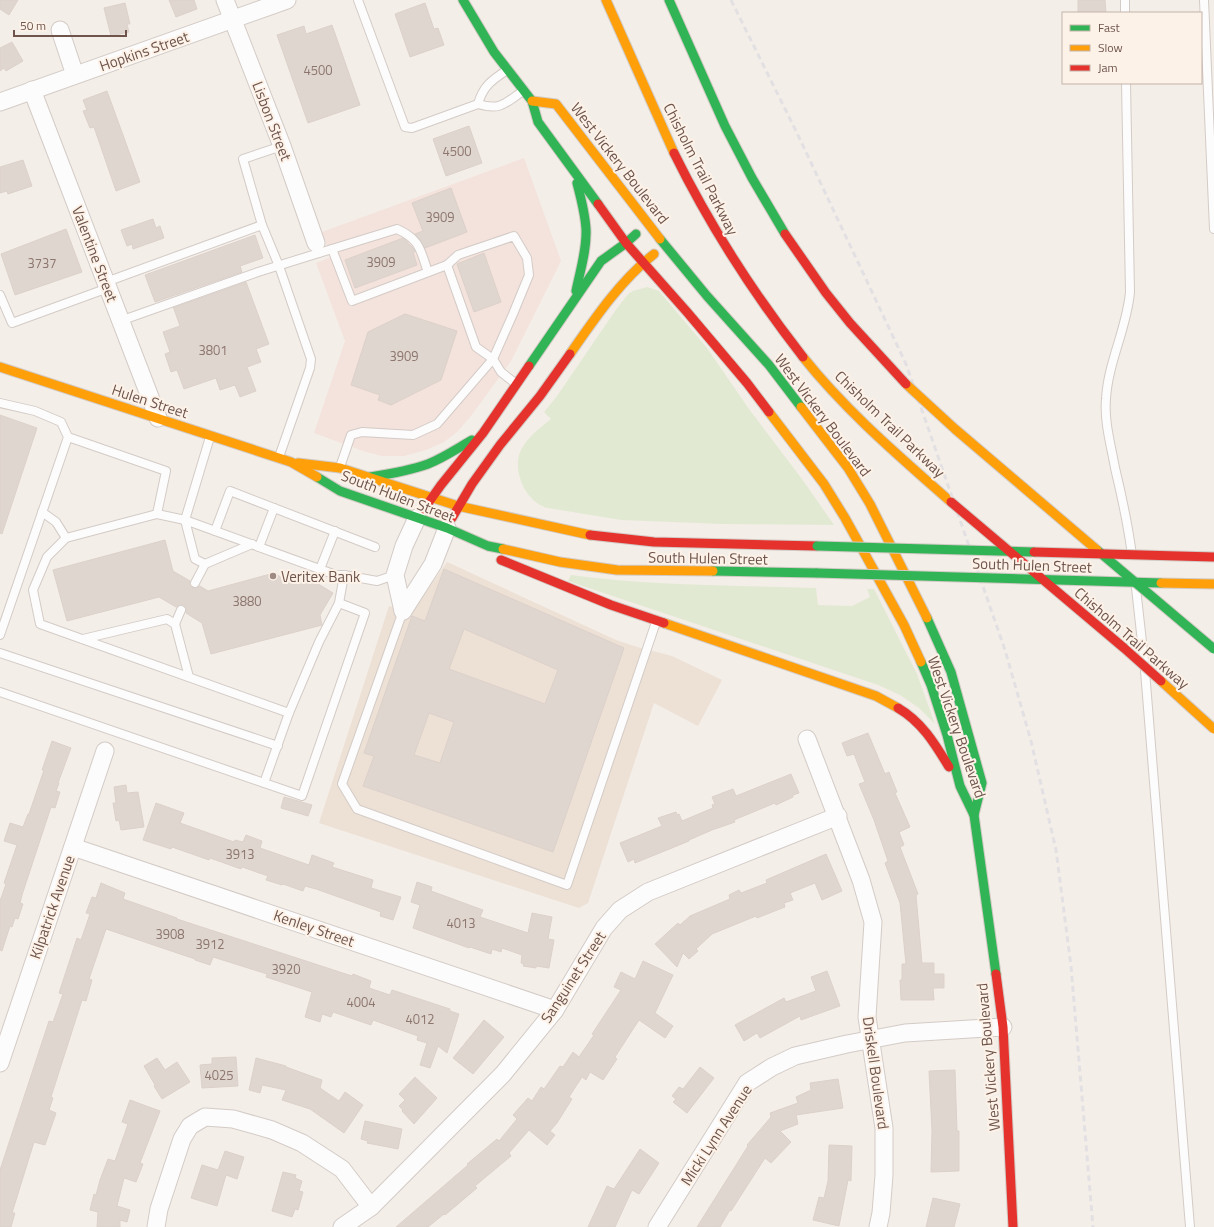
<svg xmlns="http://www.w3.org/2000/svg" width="1214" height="1227" font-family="'Titillium Web',sans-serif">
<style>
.residential{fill:#ede0d5}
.commercial{fill:#f4e2dc}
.green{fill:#e2e9d3}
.building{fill:#e0d6d0;stroke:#dcd1ca;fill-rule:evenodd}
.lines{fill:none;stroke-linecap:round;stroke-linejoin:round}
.lane-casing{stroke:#d3cbc6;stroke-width:10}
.street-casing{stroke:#d3cbc6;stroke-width:19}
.fast-casing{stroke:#d2cac4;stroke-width:11}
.slow-casing{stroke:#d2cac4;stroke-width:11}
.jam-casing{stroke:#d2cac4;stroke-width:11}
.lane{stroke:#fdfcfc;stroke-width:8}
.street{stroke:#fdfcfc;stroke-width:17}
.fast{stroke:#30b455;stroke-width:9}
.slow{stroke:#ff9f0a;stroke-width:9}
.jam{stroke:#e5322d;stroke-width:9}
.rail{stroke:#e3e0e3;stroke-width:3;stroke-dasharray:6 4;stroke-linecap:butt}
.fast-bridge-casing{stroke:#d2cac4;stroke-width:11;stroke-linecap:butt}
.slow-bridge-casing{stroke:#d2cac4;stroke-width:11;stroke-linecap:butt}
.jam-bridge-casing{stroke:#d2cac4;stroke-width:11;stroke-linecap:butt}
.fast-bridge{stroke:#30b455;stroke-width:9}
.slow-bridge{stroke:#ff9f0a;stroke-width:9}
.jam-bridge{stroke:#e5322d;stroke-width:9}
.poi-dot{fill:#9d8a82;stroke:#fdf2e8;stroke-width:1.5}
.labels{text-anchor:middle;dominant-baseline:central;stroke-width:4;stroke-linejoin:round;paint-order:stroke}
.number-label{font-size:13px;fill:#8c766e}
.street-label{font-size:15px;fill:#6e544b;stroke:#fdf2e8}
.poi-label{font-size:15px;fill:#6e544b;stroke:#fdf2e8;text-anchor:start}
</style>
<rect width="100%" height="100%" fill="#f4eee8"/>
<!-- residential -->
<polygon class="residential" points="447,562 616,640 637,647 672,656 722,680 698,726 654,703 588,903 579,908 319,823 389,606 412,612"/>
<!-- commercial -->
<polygon class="commercial" points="524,158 561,261 511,361 471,416 457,432 444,442 426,450 404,456 382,456 363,451 314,433 345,341 316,263 331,257 322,232"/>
<!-- green -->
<g class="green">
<path d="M647,287L659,291L707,348L749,409L802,479L834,525L722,524L621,520L548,508C526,503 511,470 521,450C528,436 540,428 551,419L544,412L557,396L615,311L628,294L633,291Z"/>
<path d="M571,575C652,586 734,585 816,588L818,605L852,606L870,597L867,589H874L917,674L935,724L919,708L900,695L878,685L568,581Z"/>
</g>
<!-- building -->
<g class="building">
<polygon points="0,0 18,0 9,15 0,9"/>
<polygon points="169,0 194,0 197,9 176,17"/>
<polygon points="1078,0 1105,0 1106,13 1078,13"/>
<polygon points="125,3 130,24 127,24 129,32 111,36 104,8"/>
<polygon points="425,3 434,29 438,28 444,45 410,57 395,14"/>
<polygon points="332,25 360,105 308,123 277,35 304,26 306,34"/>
<polygon points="12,42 23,61 6,71 4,68 0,71 0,48"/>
<polygon points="107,91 140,182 116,191 94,127 90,128 83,111 87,110 83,100"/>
<polygon points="469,126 482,163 446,176 433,139"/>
<polygon points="23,160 32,186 8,194 7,191 0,193 0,167"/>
<polygon points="451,188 467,232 425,248 415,234 423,231 412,203"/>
<polygon points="153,219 156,228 160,226 164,238 133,249 132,244 127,246 121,230"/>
<polygon points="66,229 82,272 15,295 1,254"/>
<polygon points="255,235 263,258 240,266 242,272 155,302 145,275"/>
<polygon points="403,238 414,249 415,252 413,252 417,265 355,288 345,260"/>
<polygon points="484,253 501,302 474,312 457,264"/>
<polygon points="246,282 269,344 256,349 261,362 247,367 256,391 240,397 235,385 220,390 216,378 184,389 177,370 171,372 165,354 170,352 163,332 180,326 174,309 173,308"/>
<polygon points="405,314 457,331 441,380 391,405 378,400 380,395 351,385 368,332"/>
<polygon points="0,415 37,428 2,534 0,533"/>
<polygon points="165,540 173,571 190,581 190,586 193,588 196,588 200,586 208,591 274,573 284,579 309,573 310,579 333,593 320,615 322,625 211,654 202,623 186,613 186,609 184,605 180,605 176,607 159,597 67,621 53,570"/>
<path d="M444,569L624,648L553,852L363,786L374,756L364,753L412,616L425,621ZM464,629L558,670L545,704L449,669ZM429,713L454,722L440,763L414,755Z"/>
<polygon points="868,733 885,774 889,772 897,792 895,793 910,827 899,832 904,845 900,847 918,894 916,895 922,963 934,963 934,974 944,974 944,988 933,988 934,1000 901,1000 900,980 902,980 902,964 906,964 900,903 885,863 888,861 874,820 859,784 865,782 854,754 847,756 842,743"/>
<polygon points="52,741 71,748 58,783 59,783 56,791 60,792 55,808 51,807 22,895 20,903 23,904 18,919 15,918 12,927 10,926 2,951 0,950 0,901 6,884 4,883 17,845 4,841 10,823 23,827 28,814 29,814 44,770 42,770"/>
<polygon points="791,774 799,793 793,795 793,797 776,805 775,803 734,820 735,822 712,830 689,840 689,841 635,863 634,859 628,862 620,843 662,826 658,818 676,812 677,815 679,814 682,821 713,808 712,805 715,804 712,797 733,789 736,796"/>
<polygon points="126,785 127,793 138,792 144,827 121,830 119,820 116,821 113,803 116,803 114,787"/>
<polygon points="284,797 312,805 308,816 281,808"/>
<polygon points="156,803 184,813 180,823 234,842 235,840 243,842 246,835 262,841 260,848 309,865 312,855 334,863 332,867 373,880 371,888 401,897 393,920 380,916 381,912 316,889 305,886 303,891 283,884 282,885 266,880 268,876 242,867 241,869 210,858 209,860 172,847 171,849 143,840"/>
<polygon points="826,854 842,891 822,900 815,883 790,893 793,900 784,903 785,907 757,918 756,916 712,934 696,949 698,951 689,959 683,953 677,967 655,944 678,923 680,925 690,916 730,899 729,895 739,890 741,893 767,883 766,880"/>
<polygon points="417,882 432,887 431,891 483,910 480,917 528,933 532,913 552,917 548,939 554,940 549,968 536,966 536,968 523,966 524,964 521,963 522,955 502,948 501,952 492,949 491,954 470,947 469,948 413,928 420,905 411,902"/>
<polygon points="101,883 125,893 123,899 177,918 177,919 352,976 353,974 371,981 369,988 390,995 392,990 450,1009 450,1011 459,1014 447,1053 438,1046 430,1068 420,1065 427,1043 417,1040 418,1036 373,1020 371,1025 333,1012 331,1017 322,1014 320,1022 305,1017 312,992 266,977 267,974 213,957 210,965 195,960 195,959 106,929 89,979 92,980 86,1001 82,1000 51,1097 53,1098 49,1110 56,1113 45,1145 34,1142 12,1213 15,1213 11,1227 0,1227 0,1170 49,1021 53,1022 63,994 59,993 77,938 81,940 90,914 86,913 92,897 96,898"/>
<polygon points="643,961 673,975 655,1013 673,1026 665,1038 639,1020 615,1057 617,1059 603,1080 590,1072 586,1080 582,1077 569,1097 572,1099 557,1123 550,1131 555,1135 547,1145 529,1130 509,1153 511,1156 475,1186 477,1188 445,1215 444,1214 428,1227 396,1227 468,1165 467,1164 497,1139 499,1141 517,1119 513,1115 528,1098 532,1101 541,1087 544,1089 560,1066 563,1067 573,1052 579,1057 594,1035 592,1034 621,990 614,987 621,972 635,979"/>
<polygon points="827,971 840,1006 801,1020 800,1016 760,1038 757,1033 744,1041 735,1025 784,998 786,1002 816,991 811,977"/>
<polygon points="484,1020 504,1037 473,1074 453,1058"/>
<polygon points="236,1057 238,1086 202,1088 200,1065 212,1064 212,1058"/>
<polygon points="157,1058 165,1070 177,1062 190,1082 162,1099 154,1086 155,1085 144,1066"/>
<polygon points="256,1058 286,1066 286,1067 322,1080 320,1088 339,1101 345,1092 363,1105 344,1133 310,1109 282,1100 286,1090 262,1085 260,1093 249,1090"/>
<polygon points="700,1067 714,1078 687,1113 673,1102 676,1099 672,1096 679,1087 683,1089"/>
<polygon points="955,1070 957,1131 959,1131 959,1171 931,1172 932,1131 929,1071"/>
<polygon points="415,1077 437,1098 414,1124 402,1111 403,1110 399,1106 405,1100 399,1094"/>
<polygon points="838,1079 843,1108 796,1115 798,1124 780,1131 791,1142 771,1163 765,1158 731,1211 730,1210 720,1227 697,1227 748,1146 747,1145 771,1117 770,1113 798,1103 796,1097 811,1090 810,1083"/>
<polygon points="130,1100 160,1111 140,1163 143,1164 136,1182 124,1178 117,1206 130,1210 127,1222 120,1220 120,1227 97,1227 98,1212 90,1210 94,1194 96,1195 100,1180 108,1159 115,1161 128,1124 122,1122"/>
<polygon points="365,1121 402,1129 398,1149 367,1143 368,1141 361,1139"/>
<polygon points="829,1145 852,1146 851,1181 848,1180 839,1226 813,1220 819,1197 824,1198 828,1181"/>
<polygon points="640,1149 659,1163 639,1194 632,1190 615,1227 588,1227 607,1186 614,1189"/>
<polygon points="225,1151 244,1157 237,1179 226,1175 217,1206 191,1198 202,1165 218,1170"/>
<polygon points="283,1172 296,1175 295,1178 302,1181 299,1191 303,1192 298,1210 295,1209 292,1217 272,1211"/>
<polygon points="933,1198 960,1204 954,1227 926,1227"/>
</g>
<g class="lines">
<defs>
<g id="lane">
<polyline points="358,0 405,127 412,128 478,104"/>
<polyline points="1125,0 1125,13"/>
<polyline points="1204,0 1214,229"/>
<path d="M507,70C492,80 483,86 478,104C501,111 505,103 523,91"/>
<path d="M1126,83L1130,292C1127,328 1108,362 1106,399C1104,422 1111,445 1115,468C1122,497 1128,525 1132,555"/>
<polyline points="262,225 243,159 282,146"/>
<polyline points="316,243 319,253 332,249 352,301 447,265 476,347 493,359 501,372 515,383"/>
<path d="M332,249L397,229C421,240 420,250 428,272"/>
<polyline points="106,282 262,225 279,266 311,359 310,368 279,457"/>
<polyline points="0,295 12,323 108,288"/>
<polyline points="120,321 258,272 319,253"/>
<polyline points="0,403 35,411 61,422 68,437 0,635"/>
<polyline points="68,437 166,471 157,514 185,520 336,575 344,575 377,581 395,575"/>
<polyline points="210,437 185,520 195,559 205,564 252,544"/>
<polyline points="340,467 351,435 362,432 413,435 437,424 493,359 513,314 529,275 527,258 514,236 458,255 447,265"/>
<polyline points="42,512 56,522 66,538"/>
<polyline points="215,531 230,491 375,547"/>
<polyline points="259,547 274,508"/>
<polyline points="320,569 335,531"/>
<polyline points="195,583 205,564"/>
<polyline points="1136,588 1144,660"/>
<polyline points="339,603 344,575"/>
<polyline points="403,611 342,784 357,809 567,885 656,622"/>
<polyline points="175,624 181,610"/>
<polyline points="83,639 167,619 175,624 189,677"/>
<polyline points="0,653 278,746"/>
<polyline points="1145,671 1190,1227"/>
<polyline points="0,692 302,796 365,613 339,603 319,642 289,713 40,624 33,590 47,557 66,538 157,514"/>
<polyline points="264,783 289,713"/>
</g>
<g id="street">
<polyline points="225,0 282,146 316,243"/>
<polyline points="60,30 75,75"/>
<polyline points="32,90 158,418"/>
<polyline points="0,102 287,0"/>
<polyline points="403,611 395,575 404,546 417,518"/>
<polyline points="403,611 433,564 447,528"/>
<polyline points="807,739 861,880 873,922 867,1017 884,1128 884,1175 881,1213 878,1227"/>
<polyline points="73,847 555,1010"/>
<polyline points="0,1063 105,751"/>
<polyline points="156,1227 159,1209 182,1139 190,1126 205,1117 233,1119 272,1130 302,1143 342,1169 371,1207"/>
<polyline points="342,1227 371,1207 503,1074 555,1010 604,928 620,910 648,892 838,816"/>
<polyline points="657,1227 747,1083 772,1067 795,1056 847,1044 905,1033 1003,1027"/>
</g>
<g id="fast">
<polyline points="463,0 494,52 532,101 538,122 598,204"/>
<polyline points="669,0 725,126 752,178 785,234"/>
<polyline points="660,239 707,296 769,365 801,407"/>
<path d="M576,291C580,271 587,250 586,229C585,213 581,198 577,183"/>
<polyline points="529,366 601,261 626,243 636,234"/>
<polyline points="317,477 340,491 447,528 488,546 503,549"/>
<path d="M370,477C390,474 409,471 428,464C443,458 458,448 472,440"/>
<polyline points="713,571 817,573"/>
<polyline points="927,618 951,672 982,783 974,815"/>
<polyline points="921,662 931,685 947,735 960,786 974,815 996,974"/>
</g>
<g id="slow">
<polyline points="606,0 674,153"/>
<polyline points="532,101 556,104 660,239"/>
<path d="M570,354C595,318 620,281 654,254"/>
<path d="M803,357C846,411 899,456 951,502"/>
<polyline points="0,367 291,462 317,477"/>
<polyline points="801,407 848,468 870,504 927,618"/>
<polyline points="769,412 824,484 845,518 904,625 921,662"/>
<polyline points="298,463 340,468 458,506 590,535"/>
<polyline points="503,549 560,562 617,570 713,571"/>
<polyline points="664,623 876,696 898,708"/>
</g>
<g id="jam">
<path d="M674,153C710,226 753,293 803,357"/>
<polyline points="598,204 626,243 687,312 747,383 769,412"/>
<polyline points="424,509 441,485 483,433 529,366"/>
<polyline points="452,518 472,484 500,445 540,396 570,354"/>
<polyline points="590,535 654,542 817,546"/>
<polyline points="501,560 611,605 664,623"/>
<path d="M898,708C922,722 935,744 949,767"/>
<polyline points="996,974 1003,1027 1013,1227"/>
</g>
</defs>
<!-- lane casing -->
<use href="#lane" class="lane-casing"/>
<!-- street casing -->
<use href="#street" class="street-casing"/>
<!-- fast casing -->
<use href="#fast" class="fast-casing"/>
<!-- slow casing -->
<use href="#slow" class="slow-casing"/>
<!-- jam casing -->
<use href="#jam" class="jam-casing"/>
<!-- lane -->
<use href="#lane" class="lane"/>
<!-- street -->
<use href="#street" class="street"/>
<!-- fast -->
<use href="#fast" class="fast"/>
<!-- slow -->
<use href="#slow" class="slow"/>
<!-- jam -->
<use href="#jam" class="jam"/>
<!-- rail -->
<polyline class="rail" points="731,0 797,133 906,364 1005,650 1031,741 1056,850 1071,966 1093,1227"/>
<defs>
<g id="fast-bridge">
<polyline points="817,546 1034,552"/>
<polyline points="1097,550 1214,649"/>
<polyline points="817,573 1161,583"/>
</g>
<g id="slow-bridge">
<polyline points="906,384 955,429 1097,550"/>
<polyline points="1161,583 1214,584"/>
<polyline points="1161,681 1214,729"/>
</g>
<g id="jam-bridge">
<polyline points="785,234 826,293 850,323 906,384"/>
<polyline points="951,502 1124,648 1161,681"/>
<polyline points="1034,552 1214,557"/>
</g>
</defs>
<!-- fast-bridge casing -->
<use href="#fast-bridge" class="fast-bridge-casing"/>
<!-- slow-bridge casing -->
<use href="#slow-bridge" class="slow-bridge-casing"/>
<!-- jam-bridge casing -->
<use href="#jam-bridge" class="jam-bridge-casing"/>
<!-- fast-bridge -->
<use href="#fast-bridge" class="fast-bridge"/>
<!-- slow-bridge -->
<use href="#slow-bridge" class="slow-bridge"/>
<!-- jam-bridge -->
<use href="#jam-bridge" class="jam-bridge"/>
</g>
<!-- markers -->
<circle class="poi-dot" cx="273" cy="576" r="4"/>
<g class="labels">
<!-- number labels -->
<g class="number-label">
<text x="318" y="70">4500</text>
<text x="457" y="151">4500</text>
<text x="440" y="217">3909</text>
<text x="381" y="262">3909</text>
<text x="42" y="263">3737</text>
<text x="213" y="350">3801</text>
<text x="404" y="356">3909</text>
<text x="247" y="601">3880</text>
<text x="240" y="854">3913</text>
<text x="461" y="923">4013</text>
<text x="170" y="934">3908</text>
<text x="210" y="944">3912</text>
<text x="286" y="969">3920</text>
<text x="361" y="1002">4004</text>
<text x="420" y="1019">4012</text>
<text x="219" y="1075">4025</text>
</g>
<!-- street labels -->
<g class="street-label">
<text transform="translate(144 51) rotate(-19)">Hopkins Street</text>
<text transform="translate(272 121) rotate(69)">Lisbon Street</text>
<text transform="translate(620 163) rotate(52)">West Vickery Boulevard</text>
<text transform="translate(701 169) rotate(63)">Chisholm Trail Parkway</text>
<text transform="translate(95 254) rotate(69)">Valentine Street</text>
<text transform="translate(150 401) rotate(18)">Hulen Street</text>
<text transform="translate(823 415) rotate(53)">West Vickery Boulevard</text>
<text transform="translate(890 424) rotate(44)">Chisholm Trail Parkway</text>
<text transform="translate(398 496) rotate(21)">South Hulen Street</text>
<text transform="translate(708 558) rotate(1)">South Hulen Street</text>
<text transform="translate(1032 565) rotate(2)">South Hulen Street</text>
<text transform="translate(1132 638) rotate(41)">Chisholm Trail Parkway</text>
<text transform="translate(957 727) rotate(71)">West Vickery Boulevard</text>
<text transform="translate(52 907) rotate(-71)">Kilpatrick Avenue</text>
<text transform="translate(314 928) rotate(19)">Kenley Street</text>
<text transform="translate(573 977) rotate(-57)">Sanguinet Street</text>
<text transform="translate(988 1057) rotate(-95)">West Vickery Boulevard</text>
<text transform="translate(876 1073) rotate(82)">Driskell Boulevard</text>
<text transform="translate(716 1135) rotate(-57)">Micki Lynn Avenue</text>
</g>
<!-- poi labels -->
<g class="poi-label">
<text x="281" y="576">Veritex Bank</text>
</g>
</g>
<!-- legend -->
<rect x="1062" y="12" width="140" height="72" fill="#fdf2e8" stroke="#c4b3a9"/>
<rect x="1070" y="25" width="20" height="6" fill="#30b455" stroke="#c4b3a9"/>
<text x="1098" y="32" font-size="12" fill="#6e544b">Fast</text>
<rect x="1070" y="45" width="20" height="6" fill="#ff9f0a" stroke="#c4b3a9"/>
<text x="1098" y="52" font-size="12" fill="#6e544b">Slow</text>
<rect x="1070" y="65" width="20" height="6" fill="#e5322d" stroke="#c4b3a9"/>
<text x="1098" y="72" font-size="12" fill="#6e544b">Jam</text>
<!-- scale -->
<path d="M14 30v6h112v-6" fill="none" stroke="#6e544b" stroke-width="2"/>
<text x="20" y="30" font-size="12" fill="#6e544b" stroke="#fdf2e8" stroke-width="3" paint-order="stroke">50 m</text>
</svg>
